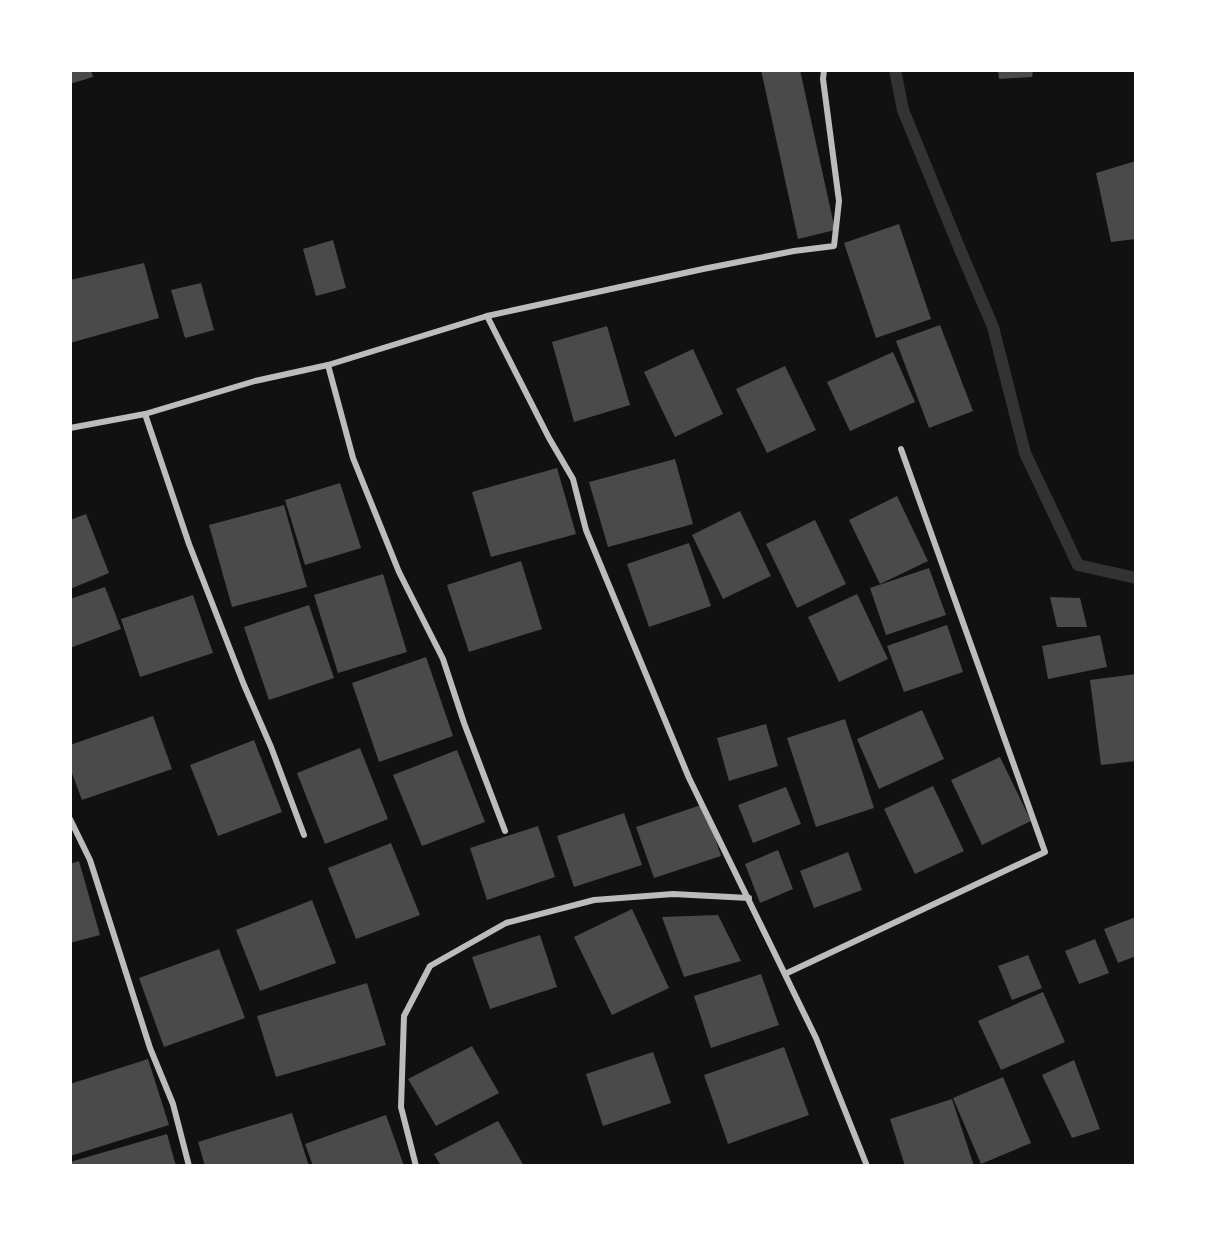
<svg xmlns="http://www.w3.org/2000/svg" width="1206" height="1236" font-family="'Open Sans',sans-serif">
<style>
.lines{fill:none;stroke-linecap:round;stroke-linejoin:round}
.stream{stroke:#333;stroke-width:12}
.building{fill:#4a4a4a}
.minor{stroke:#bcbcbc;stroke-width:6}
</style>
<rect width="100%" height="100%" fill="#111"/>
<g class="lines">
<!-- stream -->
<polyline class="stream" points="895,70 903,110 961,252 993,327 1025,453 1078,565 1136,578"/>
</g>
<!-- building -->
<g class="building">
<polygon points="70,70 91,70 93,77 70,84"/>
<polygon points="761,70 800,70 835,230 798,239"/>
<polygon points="998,70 1033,70 1032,77 999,79"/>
<polygon points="1136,161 1136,239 1111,242 1096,173"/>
<polygon points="899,224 931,319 876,338 844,243"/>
<polygon points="333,240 346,288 316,296 303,249"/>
<polygon points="144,263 159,318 70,343 70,280"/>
<polygon points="201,283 214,330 185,338 171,290"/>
<polygon points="940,325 973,411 929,428 896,341"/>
<polygon points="607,326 630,405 574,422 552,342"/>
<polygon points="693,349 723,414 675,437 644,372"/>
<polygon points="893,352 915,402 850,431 827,382"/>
<polygon points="785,366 816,430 767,453 736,389"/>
<polygon points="675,459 693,524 608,547 589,482"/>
<polygon points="557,468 576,534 491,557 472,492"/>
<polygon points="340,483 361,548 305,565 285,500"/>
<polygon points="897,496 928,561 880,584 849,520"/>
<polygon points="284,505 307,587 232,607 209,525"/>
<polygon points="740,511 771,576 723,599 692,535"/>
<polygon points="86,514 109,573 70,589 70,520"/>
<polygon points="815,520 846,584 797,608 766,544"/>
<polygon points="689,543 711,606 649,627 627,564"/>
<polygon points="521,561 542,629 469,652 447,585"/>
<polygon points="929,568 946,615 886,635 870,588"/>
<polygon points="383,574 407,652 338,673 314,595"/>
<polygon points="105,587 121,629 70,648 70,599"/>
<polygon points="857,594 888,659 839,682 808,617"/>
<polygon points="193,595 213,653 140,677 121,619"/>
<polygon points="1050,597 1080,598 1087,627 1057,627"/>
<polygon points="309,605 334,678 269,700 244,627"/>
<polygon points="947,625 963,672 904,692 887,646"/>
<polygon points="1100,635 1107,667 1048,679 1042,646"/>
<polygon points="426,657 453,736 379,762 352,683"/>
<polygon points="1136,674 1136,761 1101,765 1090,680"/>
<polygon points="922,710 944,759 879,789 857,739"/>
<polygon points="153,716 172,769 82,800 70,768 70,745"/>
<polygon points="845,719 874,808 816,827 787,738"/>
<polygon points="766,724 778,766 729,781 717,738"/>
<polygon points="254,740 282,812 218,836 190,765"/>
<polygon points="360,748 388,819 325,844 297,773"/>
<polygon points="457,750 485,822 422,846 393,775"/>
<polygon points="1000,757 1031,821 982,845 951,780"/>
<polygon points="933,786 964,851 915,874 884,809"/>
<polygon points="786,787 801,824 753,843 738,805"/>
<polygon points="704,804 721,856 654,878 636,827"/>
<polygon points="624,813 642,865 574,887 557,836"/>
<polygon points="538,826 555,877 487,900 470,848"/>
<polygon points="391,843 420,915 356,939 328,868"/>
<polygon points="778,850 793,889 760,903 745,864"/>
<polygon points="848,852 862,890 814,908 800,871"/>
<polygon points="79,861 100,935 70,943 70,864"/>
<polygon points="312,900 336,963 260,991 236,930"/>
<polygon points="632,909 669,988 612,1015 574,937"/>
<polygon points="718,915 741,961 684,977 662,917"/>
<polygon points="1136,917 1136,956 1118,963 1104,929"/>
<polygon points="540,935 557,987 490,1009 472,957"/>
<polygon points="1095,939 1109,973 1079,984 1065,951"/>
<polygon points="219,949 245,1018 164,1047 139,978"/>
<polygon points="1028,955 1042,988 1012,1000 998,966"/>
<polygon points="761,974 779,1025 711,1048 694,996"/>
<polygon points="367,983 386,1045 276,1077 257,1016"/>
<polygon points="1043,992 1065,1042 1001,1070 978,1021"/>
<polygon points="472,1046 499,1093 436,1126 408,1079"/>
<polygon points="784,1047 809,1115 728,1144 704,1075"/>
<polygon points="653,1052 671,1103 603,1126 586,1074"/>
<polygon points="148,1059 169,1125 70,1156 70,1084"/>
<polygon points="1074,1060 1100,1129 1072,1138 1042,1075"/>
<polygon points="1003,1077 1031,1143 981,1164 953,1098"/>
<polygon points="952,1099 974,1166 905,1166 890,1119"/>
<polygon points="292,1113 309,1166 205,1166 198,1142"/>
<polygon points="386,1115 404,1166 313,1166 305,1144"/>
<polygon points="498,1121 524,1166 441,1166 434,1154"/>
<polygon points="167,1134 176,1166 70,1166 70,1162"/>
</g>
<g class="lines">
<!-- minor -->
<g class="minor">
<polyline points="487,316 549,438 573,479 586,530 689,778 816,1038 867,1166"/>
<polyline points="328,365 353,458 399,572 443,659 464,723 505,831"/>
<polyline points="145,414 189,544 244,685 271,747 304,835"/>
<polyline points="70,428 145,414 255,381 328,365 487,316 703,269 794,251 834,246 839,201 823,79 824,70"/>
<polyline points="70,819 90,860 150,1048 173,1104 189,1166"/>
<polyline points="785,974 1045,852 901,449"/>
<polyline points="416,1166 401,1107 404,1016 430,966 506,923 594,900 673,894 749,898"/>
</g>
</g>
<!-- border -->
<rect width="1206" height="1236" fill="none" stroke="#ffffff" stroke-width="144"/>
</svg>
